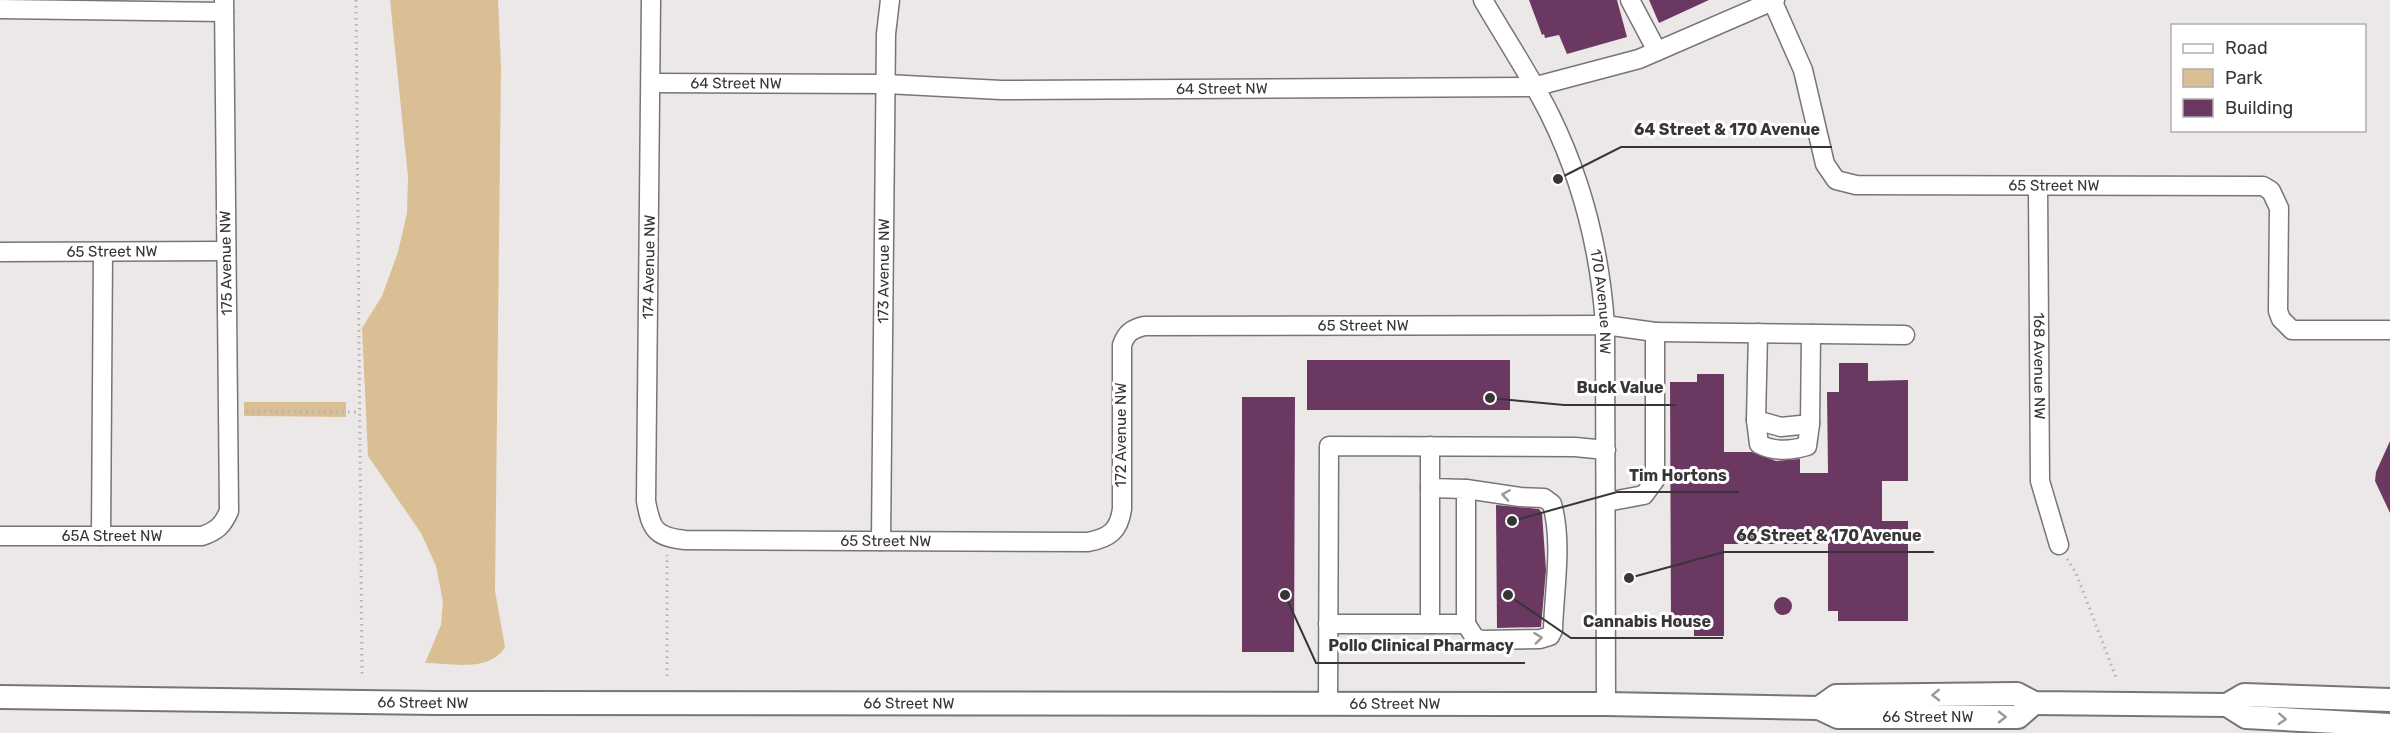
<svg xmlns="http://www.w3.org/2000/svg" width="2390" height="733" font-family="Rubik,sans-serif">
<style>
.green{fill:#dabf95}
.building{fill:#6b3862}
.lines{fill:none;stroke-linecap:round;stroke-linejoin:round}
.minor-casing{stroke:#797575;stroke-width:21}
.major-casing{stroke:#797575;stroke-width:26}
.path{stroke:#b4b0b0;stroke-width:3;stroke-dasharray:1.5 4.5;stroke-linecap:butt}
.minor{stroke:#fff;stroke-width:18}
.major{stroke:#fff;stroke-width:22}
.oneway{stroke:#9b9a9a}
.labels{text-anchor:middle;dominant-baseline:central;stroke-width:6;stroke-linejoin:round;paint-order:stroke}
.street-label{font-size:15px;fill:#373535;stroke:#fff}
.leader{fill:none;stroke:#373535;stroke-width:2}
.callout-dot{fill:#373535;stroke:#fff;stroke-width:2}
.callout-label{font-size:16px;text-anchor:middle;font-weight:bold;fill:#373535;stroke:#fff;stroke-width:6;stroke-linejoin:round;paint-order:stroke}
</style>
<rect width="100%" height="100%" fill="#ede8e8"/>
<!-- green -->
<g class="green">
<path d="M390,0H498L501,67L495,591L505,647C489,673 452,663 425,663L441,625L443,602L436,566L421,533L368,456L362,328L382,296L398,252L407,213L408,177Z"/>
<polygon points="244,402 346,402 346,417 244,416"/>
</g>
<!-- building -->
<g class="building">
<polygon points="1529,0 1617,0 1627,37 1567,54 1559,35 1545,38 1544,34 1542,35"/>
<polygon points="1649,0 1709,0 1659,23"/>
<rect x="1307" y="360" width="203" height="50"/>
<polygon points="1839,363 1868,363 1868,381 1908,380 1908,481 1882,481 1882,521 1908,521 1908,621 1838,621 1838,611 1828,611 1828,544 1724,544 1724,636 1694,636 1694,627 1671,627 1670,382 1697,382 1697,374 1724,374 1724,452 1752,452 1776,461 1800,459 1800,473 1828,473 1827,392 1839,392"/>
<polygon points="1242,397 1295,397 1294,652 1242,652"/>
<polygon points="2390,441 2390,513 2375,481 2376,472"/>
<polygon points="1496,505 1539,509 1542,513 1546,570 1541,627 1497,628"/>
<circle cx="1783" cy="606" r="9"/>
</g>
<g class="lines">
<defs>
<g id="minor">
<path id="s1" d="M651,0L646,501C651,529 655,537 685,540L1088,542C1109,538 1119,531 1122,509V345C1126,333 1132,329 1144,326L1605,325L1655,332V480L1644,495L1606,502"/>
<path id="s2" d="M1483,0C1505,38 1530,75 1550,115C1583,182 1600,251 1605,325L1606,704"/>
<polyline points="1630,0 1657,51"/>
<path id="s3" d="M1772,0L1803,70L1825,164L1836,180L1856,185L2263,186L2271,191L2279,208L2278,311L2281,319L2292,330H2390"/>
<polyline points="0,9 224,12"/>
<path id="s4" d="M652,83L886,84L1001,90L1533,87L1639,59L1775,0"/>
<path id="s5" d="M2038,186L2040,481L2059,545"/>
<path id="s6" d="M0,252L225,251"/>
<polyline points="1655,332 1905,335"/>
<polyline points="1758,333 1756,420 1781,427 1810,424 1811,334"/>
<path d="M1756,420L1759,444C1774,452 1790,451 1807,446L1810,424"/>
<path id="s7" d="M0,536H202C217,531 223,525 229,511L224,0"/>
<polyline points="101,536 103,252"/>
<path id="s8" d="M881,541L886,34L890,0"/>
<polyline points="1328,624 1466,624 1466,489 1430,488 1430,446"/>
<polyline points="1430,624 1430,488"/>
<path d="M1466,624L1475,638L1482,640L1540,639L1550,636L1553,630C1554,590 1563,543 1552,504L1544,498L1520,497L1466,489"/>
<polyline points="1328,704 1329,446 1575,447 1606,450"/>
</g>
<g id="major">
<path id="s9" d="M0,697L435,703L1606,704L1819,708L1838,717H2018L2034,703"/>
<polyline points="2227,705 2244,695 2390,700"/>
<polyline points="1819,708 1836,696 2017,694 2034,703 2227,705 2246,717 2390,725"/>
</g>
</defs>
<!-- minor casing -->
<use href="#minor" class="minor-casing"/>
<!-- major casing -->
<use href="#major" class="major-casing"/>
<!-- path -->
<g class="path">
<polyline points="356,0 362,674"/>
<polyline points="246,411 358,412"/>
<polyline points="2067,559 2076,573 2117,680"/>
<polyline points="667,676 667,555"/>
</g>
<!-- minor -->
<use href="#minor" class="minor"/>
<!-- major -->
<use href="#major" class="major"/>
</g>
<!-- one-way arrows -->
<defs><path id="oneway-chevron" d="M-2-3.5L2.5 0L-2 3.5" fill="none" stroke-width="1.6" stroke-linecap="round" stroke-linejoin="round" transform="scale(1.5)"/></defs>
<g class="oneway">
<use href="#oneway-chevron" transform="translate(1506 495) rotate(-171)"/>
<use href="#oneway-chevron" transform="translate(1538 638) rotate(-7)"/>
<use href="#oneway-chevron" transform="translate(1936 695) rotate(179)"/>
<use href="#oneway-chevron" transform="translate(2002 717)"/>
<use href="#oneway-chevron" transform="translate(2282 719) rotate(3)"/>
</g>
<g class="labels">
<!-- street labels -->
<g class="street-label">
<text stroke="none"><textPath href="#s4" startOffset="84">64 Street NW</textPath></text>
<text stroke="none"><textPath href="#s4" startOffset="570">64 Street NW</textPath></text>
<text stroke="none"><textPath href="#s3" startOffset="411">65 Street NW</textPath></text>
<text stroke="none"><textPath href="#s6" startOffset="112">65 Street NW</textPath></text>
<text transform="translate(226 263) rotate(-91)">175 Avenue NW</text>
<text transform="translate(649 267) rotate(-89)">174 Avenue NW</text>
<text stroke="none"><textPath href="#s8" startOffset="270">173 Avenue NW</textPath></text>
<text stroke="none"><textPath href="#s2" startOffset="328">170 Avenue NW</textPath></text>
<text stroke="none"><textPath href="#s1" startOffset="1432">65 Street NW</textPath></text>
<text stroke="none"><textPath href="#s5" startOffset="180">168 Avenue NW</textPath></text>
<text transform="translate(1121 435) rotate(-90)">172 Avenue NW</text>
<text stroke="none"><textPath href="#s7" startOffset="112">65A Street NW</textPath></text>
<text stroke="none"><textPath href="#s1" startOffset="764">65 Street NW</textPath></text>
<text stroke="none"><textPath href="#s9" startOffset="423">66 Street NW</textPath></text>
<text stroke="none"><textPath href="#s9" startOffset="909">66 Street NW</textPath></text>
<text stroke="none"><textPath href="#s9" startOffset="1395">66 Street NW</textPath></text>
<text stroke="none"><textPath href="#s9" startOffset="1930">66 Street NW</textPath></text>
</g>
</g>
<!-- callouts -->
<path class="leader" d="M1558 179L1621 147H1832M1490 398L1564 405H1676M1512 521L1617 492H1739M1629 578L1724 552H1934M1508 595L1571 638H1723M1285 595L1316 663H1525"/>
<g class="callout-dot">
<circle cx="1558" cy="179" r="6"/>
<circle cx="1490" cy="398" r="6"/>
<circle cx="1512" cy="521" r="6"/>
<circle cx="1629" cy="578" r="6"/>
<circle cx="1508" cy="595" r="6"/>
<circle cx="1285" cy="595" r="6"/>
</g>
<g class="callout-label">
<text x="1727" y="135">64 Street &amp; 170 Avenue</text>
<text x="1620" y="393">Buck Value</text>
<text x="1678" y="481">Tim Hortons</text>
<text x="1829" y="541">66 Street &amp; 170 Avenue</text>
<text x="1647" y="627">Cannabis House</text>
<text x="1421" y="651">Pollo Clinical Pharmacy</text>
</g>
<!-- legend -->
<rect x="2171" y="24" width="195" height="108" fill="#ffffff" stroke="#afaeae" stroke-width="1.5"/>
<rect x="2183" y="44" width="30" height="9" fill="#ffffff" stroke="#afaeae" stroke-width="1.5"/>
<text x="2225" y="54" font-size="18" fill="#373535">Road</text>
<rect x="2183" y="69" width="30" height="18" fill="#dabf95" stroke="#afaeae" stroke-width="1.5"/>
<text x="2225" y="84" font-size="18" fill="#373535">Park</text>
<rect x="2183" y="99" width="30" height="18" fill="#6b3862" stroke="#afaeae" stroke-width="1.5"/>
<text x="2225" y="114" font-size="18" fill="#373535">Building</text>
</svg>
